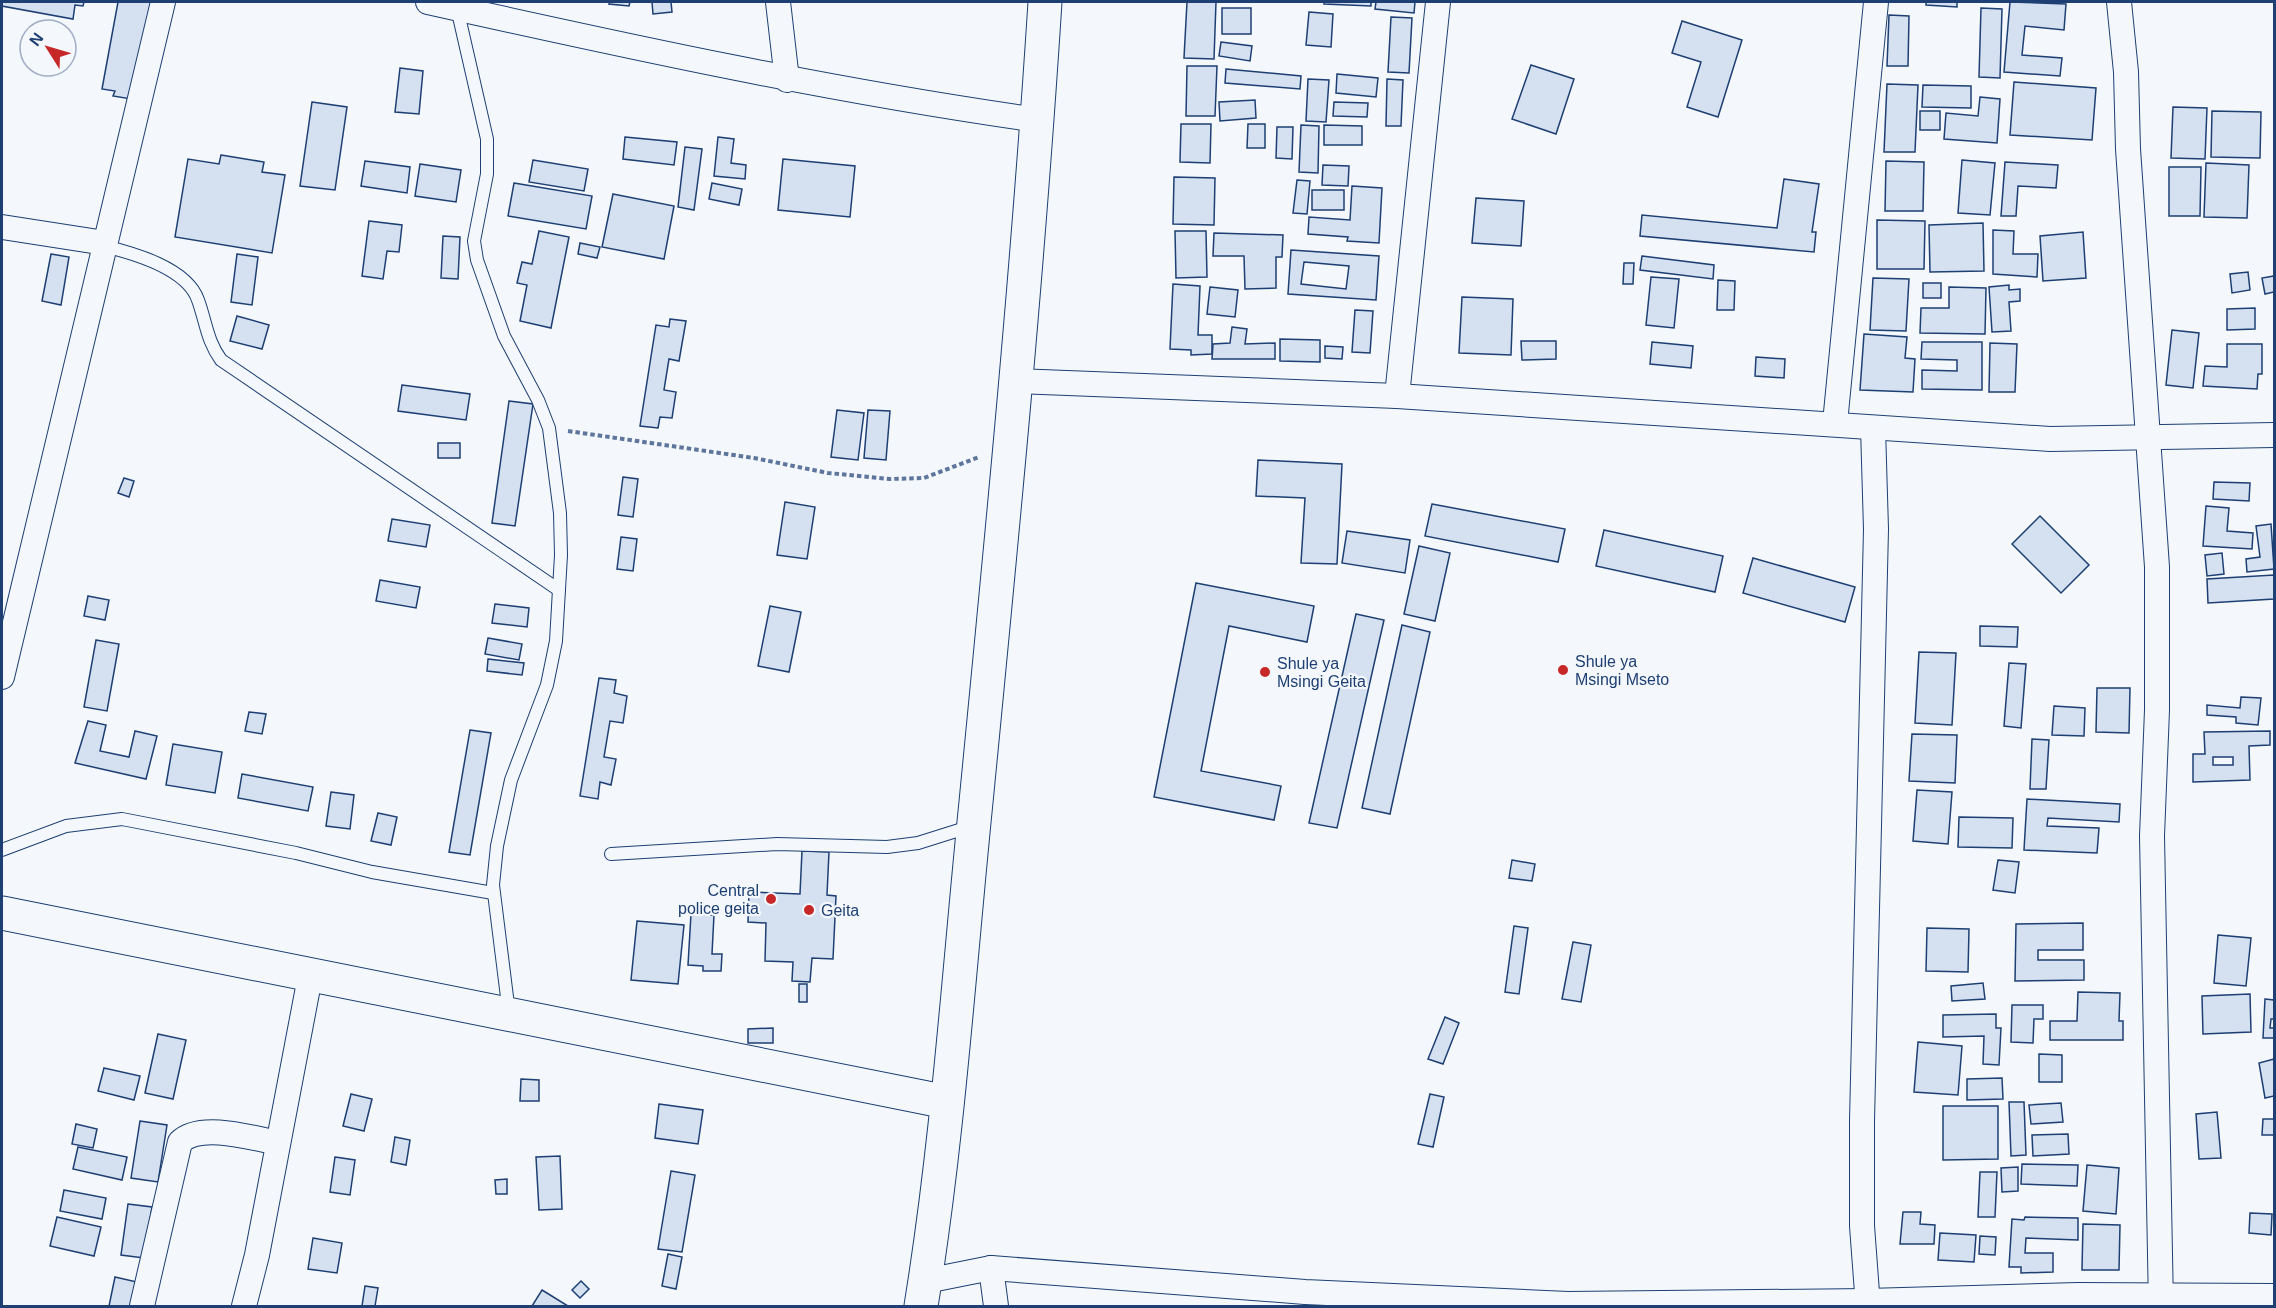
<svg xmlns="http://www.w3.org/2000/svg" width="2276" height="1308" font-family="Arial,sans-serif">
<style>
.building{fill:#d5e0f0;stroke:#1d3f73;stroke-width:1.5;fill-rule:evenodd}
.lines{fill:none;stroke-linecap:round;stroke-linejoin:round}
.lane-casing{stroke:#1d3f73;stroke-width:14}
.street-casing{stroke:#1d3f73;stroke-width:26}
.secondary-casing{stroke:#1d3f73;stroke-width:35}
.path{stroke:#5e769c;stroke-width:4;stroke-dasharray:4.5 3;stroke-linecap:butt}
.lane{stroke:#f4f7fb;stroke-width:12}
.street{stroke:#f4f7fb;stroke-width:24}
.secondary{stroke:#f4f7fb;stroke-width:33}
.poi-dot{fill:#c62828;stroke:#f4f7fb;stroke-width:2}
.labels{text-anchor:middle;dominant-baseline:central;stroke-width:4.5;stroke-linejoin:round;paint-order:stroke}
.poi-label{font-size:16px;fill:#1d3f73;stroke:#f4f7fb;text-anchor:start}
</style>
<rect width="100%" height="100%" fill="#f4f7fb"/>
<!-- building -->
<g class="building">
<polygon points="2,2 84,2 83,6 75,5 73,19 2,6"/>
<polygon points="118,2 155,2 137,100 113,96 115,91 102,89"/>
<polygon points="610,2 630,2 629,6 609,4"/>
<polygon points="652,2 671,2 672,12 653,14"/>
<polygon points="1187,2 1216,2 1214,59 1184,58"/>
<polygon points="1324,2 1371,2 1371,6 1324,4"/>
<polygon points="1376,2 1415,2 1414,13 1375,9"/>
<polygon points="1926,2 1957,2 1957,7 1926,5"/>
<polygon points="2010,2 2066,4 2064,30 2025,26 2022,55 2062,58 2060,76 2004,72"/>
<rect x="1222" y="8" width="29" height="26"/>
<polygon points="1981,8 2002,9 2000,78 1979,77"/>
<polygon points="1309,12 1333,14 1331,47 1306,45"/>
<polygon points="1889,15 1909,16 1908,66 1887,66"/>
<polygon points="1391,17 1412,18 1409,73 1388,72"/>
<polygon points="1682,21 1742,40 1718,117 1687,107 1701,62 1672,53"/>
<polygon points="1221,42 1252,46 1250,61 1219,56"/>
<polygon points="1531,65 1574,79 1556,134 1512,119"/>
<polygon points="1187,66 1217,66 1215,116 1186,116"/>
<polygon points="400,68 423,71 419,114 395,112"/>
<polygon points="1226,69 1301,76 1300,89 1225,83"/>
<polygon points="1337,74 1378,78 1376,97 1336,93"/>
<polygon points="1308,79 1329,80 1326,122 1306,121"/>
<polygon points="1387,79 1403,80 1401,126 1386,126"/>
<polygon points="2014,82 2096,88 2092,140 2010,135"/>
<polygon points="1887,84 1918,85 1915,152 1884,152"/>
<polygon points="1923,85 1971,86 1971,108 1922,107"/>
<polygon points="1980,97 2000,99 1997,143 1944,139 1946,113 1978,116"/>
<polygon points="1255,100 1256,118 1220,121 1219,102"/>
<polygon points="312,102 347,107 335,190 300,186"/>
<polygon points="1334,102 1368,103 1367,117 1333,116"/>
<polygon points="2173,107 2207,108 2205,159 2171,158"/>
<rect x="1920" y="111" width="20" height="19"/>
<polygon points="2212,111 2261,112 2260,158 2211,157"/>
<polygon points="1181,124 1211,124 1210,163 1180,162"/>
<polygon points="1248,124 1265,124 1265,148 1247,148"/>
<polygon points="1301,125 1319,126 1318,173 1299,172"/>
<polygon points="1324,125 1362,126 1362,145 1324,145"/>
<polygon points="1277,127 1293,127 1292,159 1276,158"/>
<polygon points="625,137 677,142 674,165 623,159"/>
<polygon points="718,137 734,139 731,163 746,165 745,179 714,176"/>
<polygon points="685,147 702,149 694,210 678,207"/>
<polygon points="221,155 264,162 262,172 285,175 272,253 175,237 188,159 219,164"/>
<polygon points="783,159 855,166 850,217 778,210"/>
<polygon points="533,160 588,169 584,191 529,182"/>
<polygon points="1962,160 1995,163 1990,215 1958,213"/>
<polygon points="365,161 410,167 407,193 361,186"/>
<polygon points="1886,161 1924,162 1923,211 1885,211"/>
<polygon points="2005,162 2058,165 2056,188 2018,186 2016,216 2001,216"/>
<polygon points="2206,163 2249,165 2247,218 2204,217"/>
<polygon points="420,164 461,170 456,202 415,196"/>
<polygon points="1323,165 1349,166 1348,186 1322,185"/>
<polygon points="2169,167 2201,167 2200,216 2169,216"/>
<polygon points="1174,177 1215,178 1214,225 1173,224"/>
<polygon points="1784,179 1819,184 1812,232 1816,232 1814,252 1640,236 1642,215 1777,228"/>
<polygon points="1297,180 1310,181 1307,214 1293,213"/>
<polygon points="514,183 592,196 586,229 508,216"/>
<polygon points="712,183 742,189 739,205 709,199"/>
<polygon points="1352,186 1382,188 1379,243 1347,241 1348,237 1308,234 1309,217 1350,220"/>
<rect x="1312" y="190" width="32" height="20"/>
<polygon points="613,194 674,206 664,259 602,247"/>
<polygon points="1476,198 1524,201 1521,246 1472,243"/>
<polygon points="1877,220 1925,221 1924,269 1877,269"/>
<polygon points="369,221 402,225 399,252 387,251 383,279 362,276"/>
<polygon points="1983,223 1984,271 1930,272 1929,225"/>
<polygon points="1993,230 2014,231 2013,254 2038,254 2037,277 1993,274"/>
<polygon points="539,231 569,237 551,328 520,321 527,285 517,283 522,262 532,264"/>
<polygon points="1175,231 1206,231 1207,277 1176,278"/>
<polygon points="2083,232 2086,278 2043,281 2040,236"/>
<polygon points="1214,233 1283,235 1282,257 1276,257 1276,288 1245,289 1244,256 1213,256"/>
<polygon points="443,236 460,237 458,279 441,278"/>
<polygon points="580,243 600,247 597,258 578,254"/>
<path d="M1291,250L1379,256L1376,300L1288,294ZM1304,262L1349,266L1346,289L1301,284Z"/>
<polygon points="51,254 69,257 61,305 42,301"/>
<polygon points="237,254 258,257 252,305 231,302"/>
<polygon points="1642,256 1714,265 1713,279 1640,270"/>
<polygon points="1624,263 1634,263 1633,284 1623,284"/>
<polygon points="2248,272 2250,290 2232,293 2230,274"/>
<polygon points="2274,276 2274,292 2265,294 2262,278"/>
<polygon points="1651,277 1679,279 1674,328 1646,325"/>
<polygon points="1873,278 1909,279 1906,331 1870,330"/>
<polygon points="1718,280 1735,281 1734,310 1717,310"/>
<rect x="1923" y="283" width="18" height="15"/>
<polygon points="1173,284 1200,286 1198,335 1212,335 1212,354 1191,355 1191,350 1170,349"/>
<polygon points="2009,285 2009,290 2020,289 2020,301 2009,302 2011,331 1992,332 1989,287"/>
<polygon points="1210,287 1238,290 1235,317 1207,314"/>
<polygon points="1949,287 1986,288 1985,334 1920,333 1921,308 1949,308"/>
<polygon points="1462,297 1513,299 1511,355 1459,353"/>
<polygon points="2255,308 2255,329 2227,330 2227,309"/>
<polygon points="1355,310 1373,311 1370,353 1352,352"/>
<polygon points="237,316 269,325 262,349 230,341"/>
<polygon points="670,319 686,321 679,361 669,359 664,390 676,392 672,418 660,417 658,428 640,426 656,325 669,327"/>
<polygon points="1232,327 1247,329 1245,344 1275,343 1275,359 1212,359 1213,344 1230,343"/>
<polygon points="2172,330 2199,333 2193,388 2166,385"/>
<polygon points="1864,334 1907,337 1905,358 1915,359 1913,392 1860,390"/>
<polygon points="1280,339 1320,340 1320,362 1280,361"/>
<polygon points="1521,341 1556,341 1556,359 1522,360"/>
<polygon points="1652,342 1693,346 1691,368 1650,364"/>
<polygon points="1922,342 1982,342 1982,390 1922,389 1922,370 1957,371 1957,360 1921,359"/>
<polygon points="1990,343 2017,344 2015,392 1989,392"/>
<polygon points="2227,344 2262,344 2262,374 2258,374 2257,389 2203,386 2205,366 2227,367"/>
<polygon points="1325,346 1343,347 1342,359 1325,358"/>
<polygon points="1756,357 1785,359 1784,378 1755,376"/>
<polygon points="402,385 470,394 466,420 398,411"/>
<polygon points="509,401 533,404 515,526 492,523"/>
<polygon points="837,410 864,413 858,460 831,457"/>
<polygon points="868,410 890,411 886,460 864,458"/>
<rect x="438" y="443" width="22" height="15"/>
<polygon points="1258,460 1342,464 1337,564 1301,563 1305,498 1256,496"/>
<polygon points="623,477 638,479 633,517 618,515"/>
<polygon points="124,478 134,481 129,497 118,493"/>
<polygon points="2214,482 2250,483 2249,501 2213,499"/>
<polygon points="785,502 815,507 807,559 777,555"/>
<polygon points="1432,504 1565,529 1558,562 1425,536"/>
<polygon points="2206,506 2229,508 2227,531 2253,533 2252,549 2203,546"/>
<polygon points="2040,516 2089,565 2061,593 2012,544"/>
<polygon points="392,519 430,525 426,547 388,541"/>
<polygon points="2271,524 2274,569 2247,572 2246,559 2260,557 2256,526"/>
<polygon points="1604,530 1723,556 1715,592 1596,566"/>
<polygon points="1347,531 1410,540 1405,573 1342,563"/>
<polygon points="621,537 637,539 633,571 617,569"/>
<polygon points="1419,546 1450,553 1435,621 1404,614"/>
<polygon points="2222,553 2224,574 2207,576 2205,555"/>
<polygon points="1753,558 1855,587 1845,622 1743,593"/>
<polygon points="2274,575 2274,599 2208,603 2207,579"/>
<polygon points="380,580 420,587 416,608 376,601"/>
<polygon points="1196,583 1314,606 1307,642 1229,626 1201,771 1281,786 1274,820 1154,797"/>
<polygon points="88,596 109,600 105,620 84,616"/>
<polygon points="495,604 529,608 527,627 492,623"/>
<polygon points="770,606 801,612 789,672 758,666"/>
<polygon points="1356,614 1384,620 1337,828 1309,823"/>
<polygon points="1402,625 1430,632 1390,814 1362,808"/>
<polygon points="1980,626 2018,627 2017,647 1980,646"/>
<polygon points="488,638 522,644 519,660 485,654"/>
<polygon points="96,640 119,644 107,711 84,707"/>
<polygon points="1919,652 1956,653 1952,725 1915,723"/>
<polygon points="488,659 524,663 522,675 487,671"/>
<polygon points="2009,663 2026,664 2021,728 2004,726"/>
<polygon points="599,678 616,680 614,693 627,696 623,723 610,721 604,757 616,759 611,785 600,782 598,799 580,796"/>
<polygon points="2097,688 2130,688 2129,733 2096,732"/>
<polygon points="2241,697 2261,698 2258,725 2236,723 2236,717 2207,715 2207,705 2240,708"/>
<polygon points="2054,706 2085,708 2084,736 2052,735"/>
<polygon points="249,712 266,714 262,734 245,731"/>
<polygon points="88,721 106,725 100,751 129,757 135,731 157,736 146,779 75,763"/>
<polygon points="470,730 491,733 470,855 449,852"/>
<path d="M2270,731V745L2249,746L2250,780L2193,782V754H2205L2204,732ZM2213,757H2233V765H2213Z"/>
<polygon points="1912,734 1957,735 1955,783 1909,781"/>
<polygon points="2032,739 2049,740 2046,789 2030,789"/>
<polygon points="173,744 222,752 215,793 166,785"/>
<polygon points="242,774 313,787 308,811 238,798"/>
<polygon points="1917,790 1952,792 1948,844 1913,841"/>
<polygon points="331,792 354,795 350,829 326,826"/>
<polygon points="2027,799 2120,804 2119,822 2048,818 2047,826 2099,828 2097,853 2024,850"/>
<polygon points="378,813 397,817 391,845 371,841"/>
<polygon points="1959,817 2013,818 2012,848 1958,847"/>
<polygon points="802,851 829,852 827,895 836,896 833,959 812,958 810,982 792,981 793,962 765,961 766,923 748,922 749,892 800,894"/>
<polygon points="1512,860 1535,864 1532,881 1509,878"/>
<polygon points="1998,860 2019,862 2015,893 1993,890"/>
<polygon points="691,914 714,915 712,954 722,954 721,971 703,971 703,966 688,965"/>
<polygon points="637,921 684,925 678,984 631,980"/>
<polygon points="2083,923 2083,950 2038,950 2038,960 2084,960 2084,980 2015,981 2016,924"/>
<polygon points="1514,926 1528,928 1519,994 1505,992"/>
<polygon points="1927,928 1969,929 1968,972 1926,971"/>
<polygon points="2218,935 2251,938 2246,986 2214,983"/>
<polygon points="1573,942 1591,945 1581,1002 1562,999"/>
<polygon points="1983,983 1985,999 1952,1001 1951,986"/>
<rect x="799" y="984" width="8" height="18"/>
<polygon points="2078,992 2120,993 2119,1021 2123,1021 2123,1040 2050,1040 2050,1021 2077,1021"/>
<polygon points="2250,994 2251,1032 2203,1034 2202,996"/>
<polygon points="2265,999 2274,1000 2274,1019 2271,1019 2270,1028 2274,1028 2274,1038 2263,1038"/>
<polygon points="2012,1005 2043,1005 2043,1019 2034,1019 2033,1043 2011,1042"/>
<polygon points="1996,1014 1996,1028 2001,1028 1999,1065 1983,1064 1984,1036 1943,1037 1943,1015"/>
<polygon points="1445,1017 1459,1023 1443,1064 1428,1059"/>
<polygon points="773,1028 773,1043 748,1043 748,1029"/>
<polygon points="158,1034 186,1040 173,1099 145,1093"/>
<polygon points="1918,1042 1962,1046 1958,1095 1914,1092"/>
<polygon points="2039,1054 2062,1055 2062,1082 2039,1082"/>
<polygon points="2274,1059 2274,1096 2265,1098 2259,1063"/>
<polygon points="104,1068 140,1076 134,1100 98,1091"/>
<polygon points="2002,1078 2003,1099 1967,1100 1967,1079"/>
<polygon points="521,1079 539,1080 539,1101 520,1101"/>
<polygon points="351,1094 372,1099 364,1131 343,1126"/>
<polygon points="1430,1094 1444,1097 1433,1147 1418,1144"/>
<polygon points="2009,1102 2024,1102 2026,1155 2011,1156"/>
<polygon points="2061,1103 2063,1122 2031,1124 2029,1105"/>
<polygon points="659,1104 703,1110 698,1144 655,1138"/>
<polygon points="1943,1106 1998,1106 1998,1159 1943,1160"/>
<polygon points="2217,1112 2221,1158 2199,1159 2196,1114"/>
<polygon points="2263,1119 2274,1119 2274,1135 2262,1135"/>
<polygon points="140,1121 167,1125 158,1182 131,1178"/>
<polygon points="76,1124 97,1129 93,1148 72,1144"/>
<polygon points="2068,1134 2069,1154 2033,1156 2032,1135"/>
<polygon points="395,1137 410,1140 406,1165 391,1162"/>
<polygon points="78,1147 127,1157 122,1180 73,1169"/>
<polygon points="560,1156 562,1209 539,1210 536,1157"/>
<polygon points="335,1157 355,1160 350,1195 330,1192"/>
<polygon points="2022,1164 2078,1165 2077,1186 2021,1184"/>
<polygon points="2087,1165 2119,1168 2116,1214 2083,1211"/>
<polygon points="2018,1167 2018,1191 2002,1192 2001,1168"/>
<polygon points="671,1171 695,1175 682,1252 658,1249"/>
<polygon points="1980,1172 1997,1172 1995,1217 1978,1217"/>
<polygon points="507,1179 507,1194 496,1194 495,1180"/>
<polygon points="64,1190 106,1198 102,1219 60,1211"/>
<polygon points="128,1204 152,1207 144,1258 121,1255"/>
<polygon points="1903,1212 1921,1212 1920,1224 1935,1225 1934,1244 1900,1244"/>
<polygon points="2250,1213 2272,1214 2271,1235 2249,1233"/>
<polygon points="57,1217 101,1227 94,1256 50,1246"/>
<polygon points="2025,1217 2078,1218 2078,1240 2026,1238 2025,1253 2053,1253 2053,1272 2021,1273 2021,1267 2009,1267 2012,1219 2024,1220"/>
<polygon points="2083,1224 2120,1225 2119,1270 2082,1270"/>
<polygon points="1940,1233 1976,1235 1974,1262 1938,1260"/>
<polygon points="1980,1236 1996,1237 1995,1255 1979,1254"/>
<polygon points="313,1238 342,1243 337,1273 308,1269"/>
<polygon points="668,1254 682,1257 676,1289 662,1286"/>
<polygon points="115,1277 137,1282 132,1306 109,1306"/>
<polygon points="581,1281 589,1289 580,1298 572,1290"/>
<polygon points="365,1286 378,1288 375,1306 362,1306"/>
<polygon points="542,1290 568,1306 532,1306"/>
</g>
<g class="lines">
<defs>
<g id="lane">
<polyline points="457,8 487,139 487,174 474,241 477,260 504,336 538,400 549,428 560,513 561,555 556,641 547,685 511,780 497,846 493,885 509,1013"/>
<path d="M104,246C133,253 187,268 198,300C206,322 207,341 221,360L559,590"/>
<polyline points="2,850 66,826 122,819 296,853 372,872 493,893"/>
<polyline points="611,854 777,844 887,847 918,843 972,826"/>
</g>
<g id="street">
<path d="M428,2C630,47 832,91 1038,120"/>
<polyline points="778,2 787,80"/>
<polyline points="2119,2 2126,72 2128,149 2157,567 2157,710 2152,836 2161,1306"/>
<polyline points="2,227 105,243"/>
<polyline points="1015,381 1397,396 2050,439 2274,435"/>
<polyline points="1397,396 1438,2"/>
<polyline points="1835,423 1876,2"/>
<polyline points="2,677 163,2"/>
<polyline points="991,1268 996,1306"/>
<polyline points="926,1281 991,1268 1305,1292 1568,1304 1867,1301 2078,1295 2274,1296"/>
<path d="M142,1306L180,1142C200,1122 253,1138 278,1143"/>
<polyline points="244,1306 257,1255 310,977"/>
<polyline points="1868,1306 1862,1226 1862,1121 1876,529 1873,428"/>
</g>
<g id="secondary">
<polyline points="2,913 947,1102"/>
<path d="M921,1306C948,1140 959,970 976,802C1002,536 1028,269 1045,2"/>
</g>
</defs>
<!-- lane casing -->
<use href="#lane" class="lane-casing"/>
<!-- street casing -->
<use href="#street" class="street-casing"/>
<!-- secondary casing -->
<use href="#secondary" class="secondary-casing"/>
<!-- path -->
<polyline class="path" points="568,431 754,458 828,473 890,479 924,478 979,457"/>
<!-- lane -->
<use href="#lane" class="lane"/>
<!-- street -->
<use href="#street" class="street"/>
<!-- secondary -->
<use href="#secondary" class="secondary"/>
</g>
<!-- markers -->
<g class="poi-dot">
<circle cx="1563" cy="670" r="6"/>
<circle cx="1265" cy="672" r="6"/>
<circle cx="771" cy="899" r="6"/>
<circle cx="809" cy="910" r="6"/>
</g>
<g class="labels">
<!-- poi labels -->
<g class="poi-label">
<text x="1575" y="661">Shule ya<tspan x="1575" dy="18">Msingi Mseto</tspan></text>
<text x="1277" y="663">Shule ya<tspan x="1277" dy="18">Msingi Geita</tspan></text>
<text x="759" y="890" text-anchor="end">Central<tspan x="759" dy="18">police geita</tspan></text>
<text x="821" y="910">Geita</text>
</g>
</g>
<!-- border -->
<rect width="2276" height="1308" fill="none" stroke="#1d3f73" stroke-width="6"/>
<!-- north arrow -->
<g transform="translate(48 48) rotate(307)"><circle r="28" fill="#f4f7fb" stroke="#9eadc5" stroke-width="1.5"/>
<path d="M0-4.5L10 22L0 15L-10 22Z" fill="#c62828"/>
<text y="-9" font-size="16" font-weight="bold" text-anchor="middle" fill="#1d3f73">N</text>
</g>
</svg>
